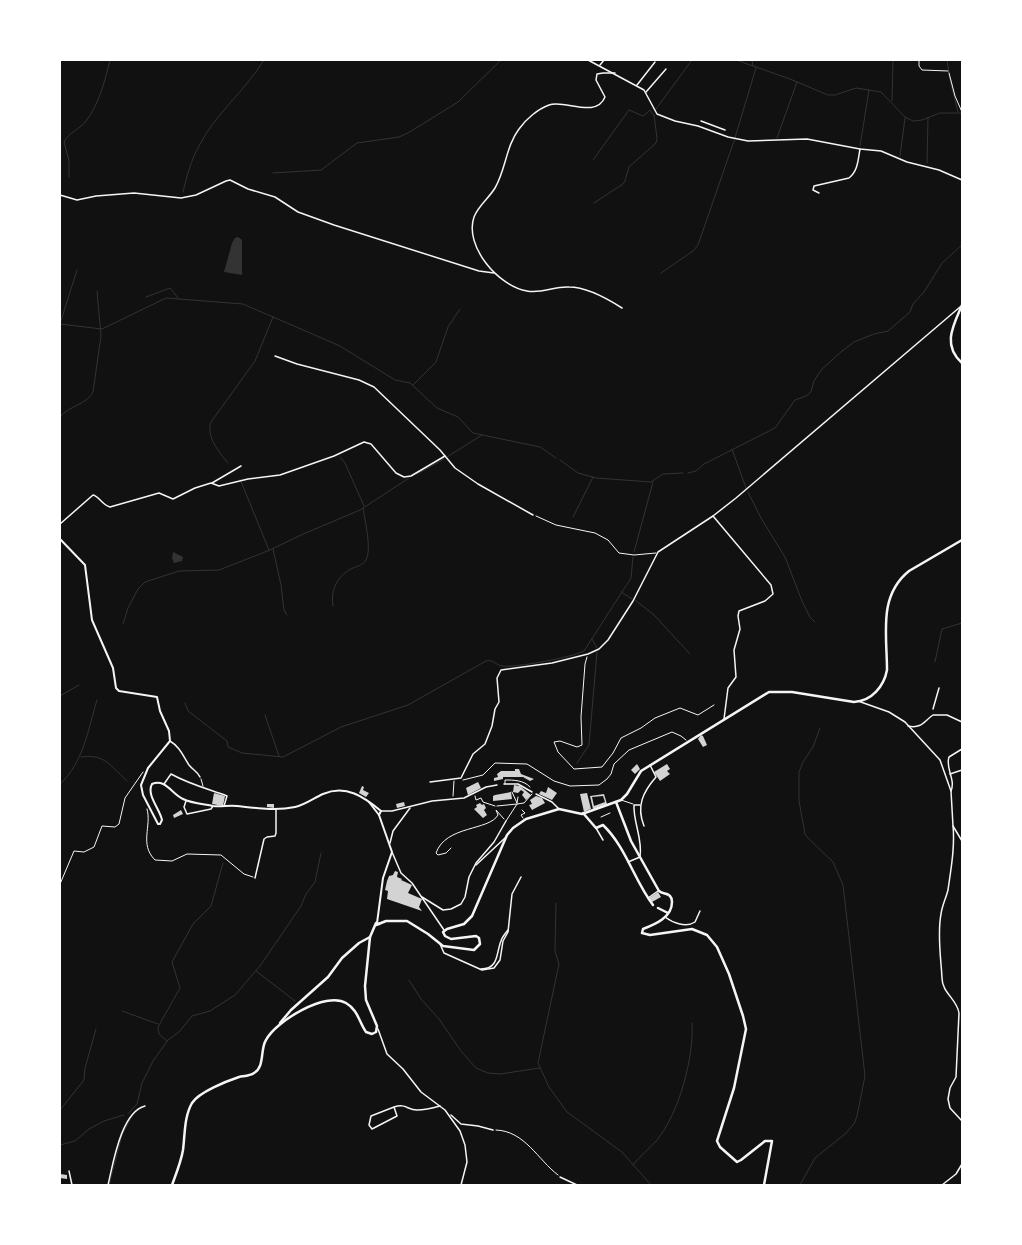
<svg xmlns="http://www.w3.org/2000/svg" width="1022" height="1245" font-family="'Exo 2',sans-serif">
<style>
.water{fill:#333}
.lines{fill:none;stroke-linecap:round;stroke-linejoin:round}
.stream{stroke:#333;stroke-width:1}
.building{fill:#d3d3d3;fill-rule:evenodd}
.path{stroke:#f5f5f5;stroke-width:1}
.service{stroke:#f5f5f5;stroke-width:1}
.pedestrian{stroke:#f5f5f5;stroke-width:1}
.minor{stroke:#f5f5f5;stroke-width:1.5}
.tertiary{stroke:#f5f5f5;stroke-width:2}
.secondary{stroke:#f5f5f5;stroke-width:2.5}
</style>
<rect width="100%" height="100%" fill="#111"/>
<!-- water -->
<g class="water">
<polygon points="238,237 242,240 242,275 224,272 232,243 235,238"/>
<polygon points="173,552 183,557 182,561 174,563 172,558"/>
</g>
<g class="lines">
<!-- stream -->
<g class="stream">
<polyline points="736,60 790,79 828,95 835,95 856,88 881,92 905,117 913,121 922,120 940,113 962,113"/>
<polyline points="752,60 753,66"/>
<polyline points="947,60 949,73"/>
<polyline points="949,76 958,112"/>
<polyline points="892,101 893,60"/>
<polyline points="656,109 692,60"/>
<polyline points="777,138 797,82"/>
<polyline points="860,146 869,90"/>
<polyline points="900,156 905,118"/>
<polyline points="593,160 629,110 643,116 650,110 654,116"/>
<polyline points="927,163 928,118"/>
<polyline points="273,173 321,170 357,143 399,137 408,133 458,102 501,60"/>
<path d="M69,177V161L64,142C69,132 79,130 86,121C99,104 105,81 110,60"/>
<path d="M183,192C187,176 191,160 199,146C215,114 245,91 264,60"/>
<polyline points="594,203 623,184 625,181 629,167 656,143 657,138 654,115"/>
<polyline points="661,273 693,251 698,245 734,141 756,68"/>
<polyline points="146,297 170,288 179,299"/>
<polyline points="60,324 102,329 166,298 243,304 340,346 395,380 410,383 437,408 458,417 473,433 540,447 556,458"/>
<polyline points="60,324 77,270"/>
<polyline points="413,385 436,362 448,327 460,309"/>
<path d="M60,417C68,406 88,404 93,392L101,336L97,291"/>
<polyline points="732,449 746,488"/>
<polyline points="340,457 345,463 364,506"/>
<polyline points="447,457 482,435"/>
<polyline points="560,460 578,473 596,478 651,482 663,474 683,473"/>
<path d="M228,463C219,452 206,437 211,422L255,361L273,317"/>
<polyline points="688,473 696,471 704,464 775,428 795,400 806,396 811,392 814,381 821,370 842,351 854,342 874,334 888,331 910,312 913,304 924,292 942,263 962,245"/>
<polyline points="417,474 444,459"/>
<polyline points="240,479 269,550"/>
<polyline points="748,492 761,518 785,557 802,601 810,617 815,622"/>
<polyline points="573,517 593,477"/>
<polyline points="273,549 281,585 284,610 287,615"/>
<polyline points="634,552 653,482"/>
<polyline points="621,592 632,599"/>
<polyline points="635,600 654,615 690,654"/>
<path d="M333,606C330,589 338,575 353,568C358,566 363,565 366,560C372,550 365,521 363,508"/>
<polyline points="123,624 128,608 138,589 145,582 179,571 219,570 270,550 301,535 360,510 409,478"/>
<polyline points="592,639 597,648"/>
<polyline points="935,662 942,629 962,623"/>
<polyline points="60,696 79,685"/>
<path d="M185,703L188,711L227,741L228,747L242,753L283,757L341,727L408,705L486,661C494,659 495,665 502,666C515,668 573,657 584,651L631,578L633,557"/>
<polyline points="265,715 279,756"/>
<path d="M81,757C106,754 109,765 127,781"/>
<polyline points="577,763 589,745 597,652"/>
<path d="M60,784C84,762 88,729 97,700"/>
<polyline points="556,903 555,951 559,964 538,1063 549,1087 567,1112 622,1152 651,1185"/>
<polyline points="256,971 295,1001"/>
<polyline points="409,980 421,999 439,1019 461,1051 476,1068 488,1073 500,1074 540,1068"/>
<polyline points="122,1011 158,1024"/>
<polyline points="167,1041 159,1034 158,1027 180,988 172,962 193,924 211,906 223,863"/>
<polyline points="60,1110 84,1080 85,1068 96,1029"/>
<polyline points="128,1114 137,1104 142,1083 153,1061 168,1040 179,1032 192,1016 210,1011 235,995 260,966 301,906 306,894 315,882 321,853"/>
<polyline points="60,1145 75,1141 89,1129 104,1121 124,1115"/>
<path d="M633,1165C640,1156 649,1149 657,1140C679,1113 694,1058 692,1023"/>
<polyline points="109,1185 122,1135 131,1118"/>
<polyline points="800,1185 815,1158 845,1134 854,1124 857,1116 865,1076 843,885 833,862 808,838 805,834 799,801 799,772 803,762 813,747 820,728"/>
</g>
</g>
<!-- building -->
<g class="building">
<polygon points="701,735 703,736 707,745 703,747 698,739"/>
<polygon points="637,764 640,769 635,774 631,770"/>
<polygon points="667,764 670,769 667,771 670,774 660,781 654,772"/>
<polygon points="515,769 519,769 521,774 534,779 530,781 523,777 503,777 503,779 494,781 494,778 498,777 497,774 501,771 515,771"/>
<polygon points="478,782 481,788 468,795 466,788"/>
<polygon points="514,785 520,786 531,795 526,800 522,795 524,792 521,790 518,793 513,792"/>
<polygon points="362,786 364,787 363,790 369,793 366,797 359,793"/>
<polygon points="548,787 557,793 552,800 539,794 541,791 546,793"/>
<polygon points="511,792 512,799 493,801 493,796 495,795"/>
<polygon points="214,793 225,796 223,806 212,804"/>
<polygon points="587,793 591,809 584,812 580,794"/>
<path d="M604,794L607,804L593,809L590,796ZM603,796L605,802L594,806L592,797Z"/>
<polygon points="536,796 542,798 545,803 532,810 529,805 532,804 530,800"/>
<polygon points="404,802 405,806 397,808 396,804"/>
<polygon points="480,803 482,805 484,804 486,808 484,810 487,815 483,818 474,809 477,807 476,805"/>
<polygon points="267,804 274,804 274,808 267,807"/>
<polygon points="181,810 183,814 174,818 173,815"/>
<polygon points="395,871 398,872 397,877 402,879 401,880 412,885 408,893 422,899 419,907 422,911 387,899 388,891 385,890 387,881 389,876 393,875"/>
<polygon points="658,892 661,897 652,902 649,898"/>
<polygon points="60,1174 67,1175 67,1179 60,1178"/>
</g>
<g class="lines">
<!-- path -->
<g class="path">
<polyline points="949,73 955,96 962,112"/>
<polyline points="536,516 556,525 595,533 608,540 619,553 634,555 656,553"/>
<polyline points="587,657 585,664 581,717 582,745 577,747 560,741 554,742 558,752 574,769 602,767 613,753 621,738 641,728 655,718 680,708 698,715 714,705"/>
<polyline points="201,779 203,786"/>
<polyline points="463,780 483,775 495,763 527,764 554,781 570,786 599,785 607,779 611,774 614,764 629,750 672,732 681,736 686,740"/>
<polyline points="453,796 454,781"/>
<polyline points="475,796 476,800 481,798 483,802 495,806"/>
<path d="M147,809C152,826 139,844 155,860L172,861L187,854L221,855L244,874L253,877"/>
<polyline points="522,810 525,813 521,815 523,818"/>
<polyline points="601,817 610,813"/>
<path d="M451,848L446,853L438,855L436,853C446,825 489,831 498,815L496,810L504,819"/>
<polyline points="60,884 74,851 84,852 94,847 102,826 115,827 119,824 125,798 143,772"/>
<path d="M496,1130C525,1131 538,1160 558,1175"/>
</g>
<!-- service -->
<g class="service">
<polyline points="919,60 919,66 922,70 948,71"/>
<polyline points="621,800 633,804"/>
</g>
<!-- pedestrian -->
<g class="pedestrian">
<path d="M505,784V780C513,780 524,780 530,787"/>
<polyline points="512,792 517,803"/>
<polyline points="517,803 518,797"/>
<polyline points="497,806 517,804"/>
<polyline points="506,821 517,804 524,803 532,794"/>
</g>
<!-- minor -->
<g class="minor">
<polyline points="588,60 644,90 657,114 675,121 698,126 728,137 748,141 807,139 860,149 881,151 907,162 939,170 962,180"/>
<polyline points="600,65 604,60"/>
<path d="M615,73H603L597,74L596,80L605,97C596,119 564,99 549,105C538,109 526,119 519,129C506,146 506,169 495,188C489,198 478,206 474,217C464,246 498,286 527,291C541,294 555,286 569,287C587,287 608,299 622,308"/>
<polyline points="637,85 655,62"/>
<polyline points="646,92 666,69"/>
<polyline points="701,121 725,130"/>
<path d="M819,193L813,190L814,186L849,178C858,171 858,160 860,149"/>
<polyline points="60,195 77,200 96,196 134,193 181,198 196,195 226,181 230,180 248,189 275,197 298,212 334,225 479,271 494,273"/>
<polyline points="275,356 297,364 359,380 374,387 440,450 455,468 478,484 533,515"/>
<polyline points="212,483 241,466"/>
<polyline points="713,516 771,585 773,594 765,601 739,611 738,616 740,629 734,650 736,677 728,688 724,719"/>
<path d="M60,524L93,495C99,496 102,505 110,507L159,493L173,499L195,488L211,483L219,486L248,479L280,475L334,456L364,442L371,444L396,473L404,477L411,476L445,456"/>
<polyline points="858,701 889,712 905,722 940,760 951,791 953,826 962,841"/>
<polyline points="933,709 939,688"/>
<path d="M908,726C922,729 924,721 933,715H947L962,722"/>
<path d="M170,741C180,747 183,756 189,765C193,770 197,771 200,777"/>
<polyline points="950,774 962,770"/>
<polyline points="430,782 461,778 473,754 485,744 492,726 495,709 499,702 497,678 501,670 552,663 588,654 599,649 608,640 633,601 658,552 713,516 736,498 960,307"/>
<path d="M164,784L171,774C189,784 208,789 227,796L224,806"/>
<polyline points="504,784 518,784 532,792"/>
<path d="M951,791C956,779 945,769 949,757L962,749"/>
<polyline points="536,794 552,802 559,809"/>
<polyline points="186,801 184,807 187,814 211,809 213,806"/>
<polyline points="381,811 392,811 432,801 464,798 486,787 497,785"/>
<path d="M644,826C636,806 643,792 656,777L650,765"/>
<path d="M953,826C955,847 951,869 948,890C946,898 942,906 941,914C937,935 941,958 942,978C942,993 957,999 959,1013L956,1077L950,1088L948,1099L950,1108L962,1121"/>
<polyline points="596,828 603,840"/>
<polyline points="390,843 393,831 410,808"/>
<polyline points="392,852 401,873 412,883 444,930"/>
<path d="M628,862L640,857C643,839 633,822 634,805H640"/>
<polyline points="476,865 505,838"/>
<polyline points="255,878 264,839 267,837 275,836 276,833 276,809"/>
<polyline points="422,897 443,910 451,909 461,904 465,897 469,877 476,863 494,842 506,821"/>
<polyline points="648,898 658,891"/>
<path d="M665,917C673,923 686,928 695,922L700,911"/>
<polyline points="440,944 444,953 482,970 494,968 500,960 503,941 508,932 512,894 521,877"/>
<path d="M481,969C499,969 496,953 501,941C502,937 505,934 508,930"/>
<polyline points="378,1029 387,1054 403,1069 421,1092 445,1110 460,1131 465,1145 467,1162 461,1185"/>
<path d="M394,1107L371,1116L369,1125L372,1129L397,1116L394,1107C406,1103 407,1110 417,1110C424,1110 433,1108 440,1106"/>
<polyline points="451,1115 461,1124 478,1126 493,1130"/>
<polyline points="69,1171 72,1185"/>
<polyline points="560,1177 577,1185"/>
<path d="M108,1185C113,1164 121,1112 145,1106"/>
<polyline points="942,1185 956,1174 962,1164"/>
</g>
<!-- tertiary -->
<g class="tertiary">
<path d="M60,539L85,565L92,620L113,668L116,688L119,691L157,697L160,711L169,731L170,741L148,768L141,785L143,795L158,824H160L162,820C160,809 146,795 152,784C165,778 172,794 183,799C191,803 203,804 213,806C221,807 229,805 237,806C256,808 276,811 295,807C305,805 314,798 323,794C346,784 364,797 381,811L379,815"/>
<polyline points="369,802 379,815"/>
<polyline points="377,923 383,878 392,852 379,815"/>
</g>
<!-- secondary -->
<g class="secondary">
<path d="M962,305C953,326 942,345 962,363"/>
<path d="M616,802L631,841L659,891C662,894 668,893 670,896C671,897 672,900 672,902C672,917 656,924 643,929L642,933L650,935L692,929L707,935L717,947L729,974L743,1016L746,1029L734,1088L717,1141L720,1147L737,1162L741,1160L765,1141H772L764,1185"/>
<path d="M583,813L596,828L603,825C626,847 634,880 653,905"/>
<polyline points="658,908 668,913"/>
<path d="M376,925L386,921H407L428,934L443,946L474,950L480,944L479,938L476,936L451,939L445,936L443,932L447,929L464,924L472,916L507,835L513,828L526,819L559,809L582,814L621,800L627,794L641,771L769,692H792L854,702C872,701 884,686 887,670C887,634 878,596 909,571L962,540"/>
<polyline points="280,1023 291,1010 328,977 342,958 359,943 370,937"/>
<path d="M172,1185C176,1174 181,1162 183,1150C185,1135 184,1117 192,1103C199,1092 227,1081 239,1077C244,1076 250,1076 254,1073C265,1067 260,1049 266,1040C276,1021 326,991 346,1003C358,1010 359,1022 366,1032L372,1034L376,1032L377,1026L366,1000L365,986L370,937L376,923L379,924"/>
</g>
</g>
<!-- border -->
<rect width="1022" height="1245" fill="none" stroke="#ffffff" stroke-width="122"/>
</svg>
